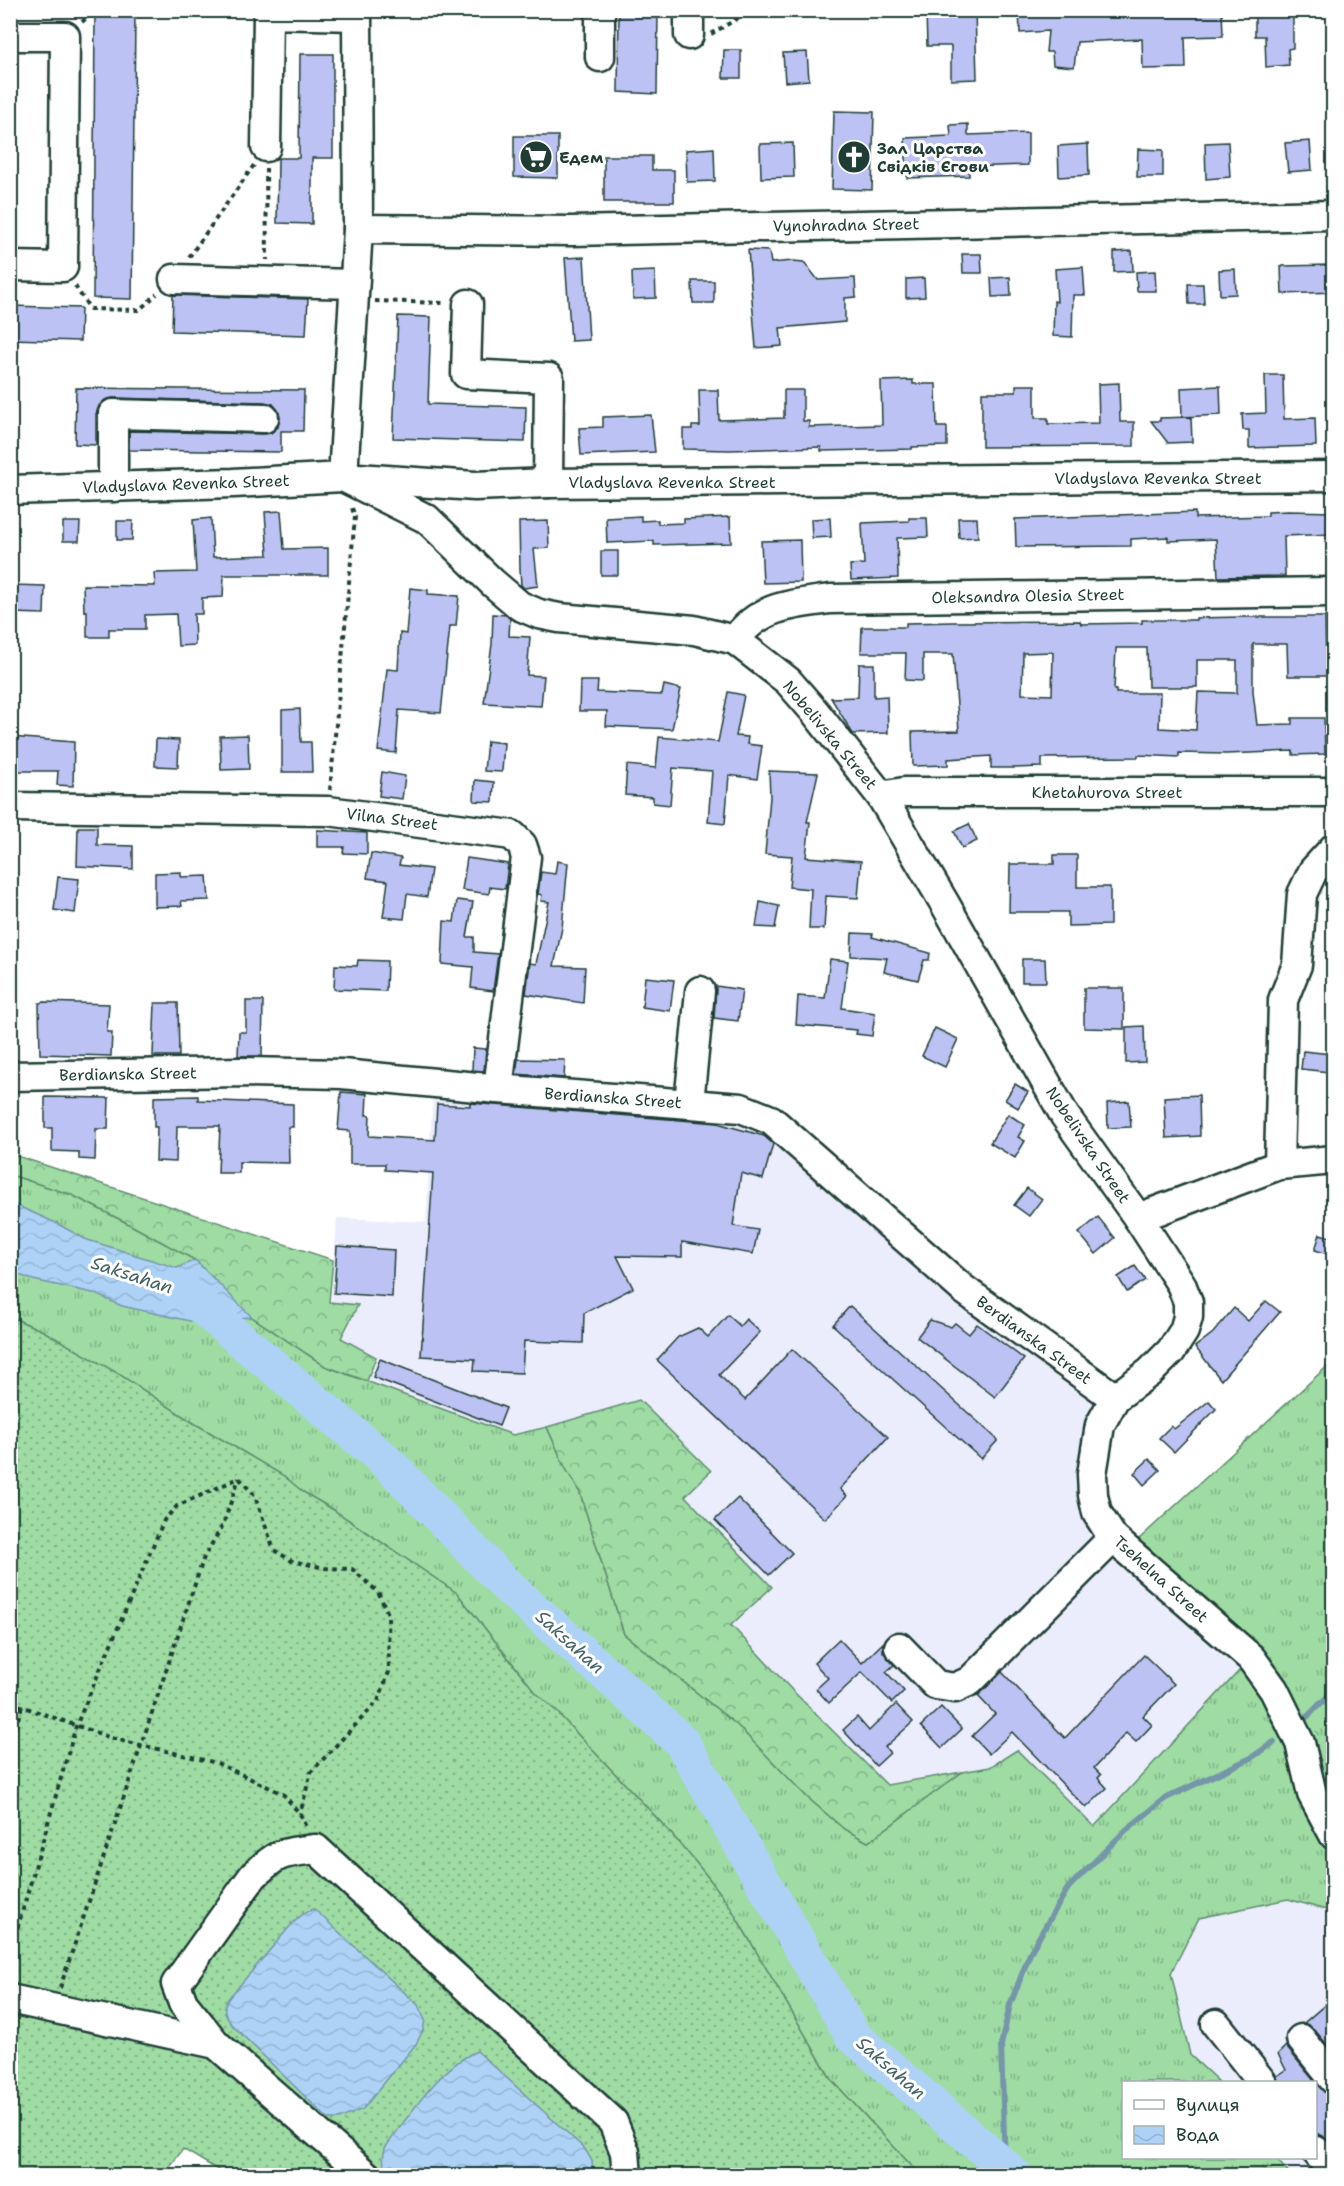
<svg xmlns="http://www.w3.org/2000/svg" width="1344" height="2186" font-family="'Shantell Sans',sans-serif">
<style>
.built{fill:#ebedfc}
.grass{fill:url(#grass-tufts);stroke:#5e8c6c;stroke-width:1.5}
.forest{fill:url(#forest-crowns);stroke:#5e8c6c;stroke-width:1.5}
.garden{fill:url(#garden-dots);stroke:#5e8c6c;stroke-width:1.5}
.water{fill:url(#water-waves);stroke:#7496a8;stroke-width:1.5}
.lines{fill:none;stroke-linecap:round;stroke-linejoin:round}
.stream{stroke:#7496a8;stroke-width:6}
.river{stroke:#add2f6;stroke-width:36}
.building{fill:#bdc2f4;stroke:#1f3d34;stroke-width:1.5;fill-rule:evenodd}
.minor-casing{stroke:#1f3d34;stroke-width:33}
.path{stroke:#1f3d34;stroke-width:4;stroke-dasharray:4.5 4.5;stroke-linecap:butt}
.minor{stroke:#fff;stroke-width:28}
.labels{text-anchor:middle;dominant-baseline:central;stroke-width:6;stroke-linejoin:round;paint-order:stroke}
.poi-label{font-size:16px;font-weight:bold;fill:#1f3d34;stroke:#fff;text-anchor:start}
.street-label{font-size:16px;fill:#1f3d34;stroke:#fff}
.water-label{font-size:18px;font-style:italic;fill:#426264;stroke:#fff}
</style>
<defs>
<pattern id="grass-tufts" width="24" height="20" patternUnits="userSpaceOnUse" patternTransform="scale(1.5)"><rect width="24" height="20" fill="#9edca4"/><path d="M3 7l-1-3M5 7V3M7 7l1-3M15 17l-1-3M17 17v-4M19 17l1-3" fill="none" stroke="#80b486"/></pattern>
<pattern id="forest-crowns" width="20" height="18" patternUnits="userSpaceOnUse" patternTransform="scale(1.5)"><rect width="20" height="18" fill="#9edca4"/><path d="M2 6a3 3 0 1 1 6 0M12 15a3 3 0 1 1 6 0" fill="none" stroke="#80b486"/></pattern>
<pattern id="garden-dots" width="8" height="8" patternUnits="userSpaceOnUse" patternTransform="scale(1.5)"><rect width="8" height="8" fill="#9edca4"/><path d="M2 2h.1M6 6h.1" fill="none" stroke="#80b486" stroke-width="1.8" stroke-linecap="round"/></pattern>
<pattern id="water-waves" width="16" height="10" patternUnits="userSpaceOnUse" patternTransform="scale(1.5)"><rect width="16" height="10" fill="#add2f6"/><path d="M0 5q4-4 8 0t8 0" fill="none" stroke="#94b5d4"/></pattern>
</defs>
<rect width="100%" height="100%" fill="#fff"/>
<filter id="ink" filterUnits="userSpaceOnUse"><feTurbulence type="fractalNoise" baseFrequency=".0167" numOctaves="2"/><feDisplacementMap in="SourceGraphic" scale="12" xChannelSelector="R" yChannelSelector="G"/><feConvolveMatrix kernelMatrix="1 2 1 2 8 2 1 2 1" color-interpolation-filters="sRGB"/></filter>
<g filter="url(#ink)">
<!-- built -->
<g class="built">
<polygon points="433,1088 740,1113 1096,1398 1082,1487 1097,1513 1251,1658 1093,1827 1017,1750 990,1767 887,1785 792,1690 730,1625 772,1587 685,1496 639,1400 547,1427 513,1435 367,1381 376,1357 341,1338 358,1305 331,1302 337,1218 426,1222"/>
<polygon points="1288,1899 1333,1912 1333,2175 1289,2175 1275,2158 1316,2158 1316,2082 1219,2082 1190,2055 1171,1972 1199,1918"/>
</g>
<!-- grass -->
<path class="grass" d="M11,1175L72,1195L127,1223L195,1260L246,1313L325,1366L513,1435L547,1427L565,1467L580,1493L624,1634L737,1725L807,1797L844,1829L868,1842L962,1772L990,1767L1017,1750L1094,1827L1251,1658L1127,1550L1333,1361V1771L1312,1794L1333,1835V1912L1288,1899L1199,1918L1171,1973L1190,2055L1219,2082H1124V2158H1276L1290,2175H920L831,2079L729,1905C678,1834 614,1775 556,1711L536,1693L457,1593L332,1509L303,1492L284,1476L192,1422L43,1331L11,1317Z"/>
<!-- forest -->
<g class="forest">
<polygon points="11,1154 333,1260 329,1302 358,1305 341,1338 376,1357 367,1381 325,1366 246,1313 195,1260 127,1223 72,1195 11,1175"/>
<polygon points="639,1400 711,1471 685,1496 772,1587 731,1625 792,1690 887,1785 962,1772 868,1842 844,1829 807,1797 737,1725 624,1634 580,1493 565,1467 547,1427"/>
</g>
<!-- garden -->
<path class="garden" d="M10,1317L43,1331L119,1374L192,1422L284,1476L303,1492L332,1509L457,1593L536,1693L556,1711C614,1775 678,1834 729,1905L831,2079L920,2175L228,2176L183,2149L164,2175H11Z"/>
<!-- water -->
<g class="water">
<polygon points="11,1203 56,1223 85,1239 126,1252 177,1268 195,1260 252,1317 190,1321 122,1306 93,1293 33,1280 11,1272"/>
<path d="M314,1909L418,2005L425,2020L423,2030L416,2044L363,2109L339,2119H328L231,2024C225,2015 222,2009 228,1999L292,1924L303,1914Z"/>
<path d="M477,2051L585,2149L592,2161L593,2175L390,2176C383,2167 382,2159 385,2148C409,2116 439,2067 477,2051Z"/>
</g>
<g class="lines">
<!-- stream -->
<g class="stream">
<polyline points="1307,1717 1334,1690"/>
<polyline points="1005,2166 1001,2045 1010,2005 1031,1951 1068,1888 1126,1830 1166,1798 1251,1758 1274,1742"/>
</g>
<!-- river -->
<polyline class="river" points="176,1289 184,1292 387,1462 507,1586 681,1741 853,2036 1015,2176"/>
</g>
<!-- building -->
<g class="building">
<polygon points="619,10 658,10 657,94 618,92"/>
<polygon points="975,10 977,79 951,80 951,46 927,46 926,11"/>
<polygon points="1019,10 1222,10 1223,36 1185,37 1186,68 1143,69 1142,39 1077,42 1074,67 1053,65 1052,52 1046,52 1048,31 1020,33"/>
<polygon points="1255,10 1293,10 1293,48 1288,49 1289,65 1266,67 1265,36 1255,36"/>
<polygon points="95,16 135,17 132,299 93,298"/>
<polygon points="724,50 741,50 741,78 723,78"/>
<polygon points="807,52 809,80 785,82 783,53"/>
<polygon points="300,54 333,54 333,158 312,158 312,224 277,223 278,158 299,158"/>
<polygon points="834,111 874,112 872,190 832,189"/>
<polygon points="968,124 968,135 1028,133 1028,165 969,167 969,176 907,178 905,138 951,136 950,125"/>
<polygon points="514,136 558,136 558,178 514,177"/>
<polygon points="1310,141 1312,170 1288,172 1285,143"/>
<polygon points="1228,142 1230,177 1206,179 1205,143"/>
<polygon points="793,143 794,177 761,178 760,144"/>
<polygon points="1088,144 1089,175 1059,177 1058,146"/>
<polygon points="714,148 715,181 687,182 686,150"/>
<polygon points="1138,149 1163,150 1163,177 1137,177"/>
<polygon points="604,156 652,156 652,170 674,170 674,202 604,202"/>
<polygon points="748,250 769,251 771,263 793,261 804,262 818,280 855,278 856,297 845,298 845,322 780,328 782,346 756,348"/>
<polygon points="1132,251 1133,271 1114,272 1114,252"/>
<polygon points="962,254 981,254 982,273 963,273"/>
<polygon points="584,257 589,340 571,341 565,258"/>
<polygon points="1334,265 1334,292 1282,294 1281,266"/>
<polygon points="1083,267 1085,295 1073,295 1072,337 1053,336 1054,301 1057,302 1055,269"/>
<polygon points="1235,269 1236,294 1220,295 1219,270"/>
<polygon points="655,271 656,298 633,299 632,272"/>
<polygon points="1155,271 1156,291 1137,291 1136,272"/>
<polygon points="1010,277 1011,296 992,297 991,278"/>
<polygon points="924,278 925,297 906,298 906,279"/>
<polygon points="692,281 714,281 714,303 693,303"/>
<polygon points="1188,284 1203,284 1204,304 1189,304"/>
<polygon points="173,295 308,299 306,335 172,331"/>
<polygon points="10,306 81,308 80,341 10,339"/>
<polygon points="398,316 431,317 428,404 526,407 525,442 393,438"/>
<polygon points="1265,375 1283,375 1284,419 1315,418 1316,446 1249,448 1249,430 1243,430 1242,414 1266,413"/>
<polygon points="913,380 913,384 936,384 937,427 947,427 947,446 912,447 912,449 821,451 821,447 730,450 683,449 683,429 692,429 692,426 700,426 699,390 718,390 719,420 784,418 784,390 803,390 803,421 809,421 809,427 882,425 881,381"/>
<polygon points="1119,383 1120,422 1134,422 1134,446 982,447 982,392 1016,392 1016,385 1035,385 1035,418 1048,418 1048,424 1099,423 1098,384"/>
<polygon points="1220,386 1221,415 1182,417 1181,388"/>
<polygon points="76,388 304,390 303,431 281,431 281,452 129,450 129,431 264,434 271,433 278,427 280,418 278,410 273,404 264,402 113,398 105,400 99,406 96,414 96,445 75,444"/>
<polygon points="651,415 655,452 581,455 579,428 603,427 603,417"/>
<polygon points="1191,417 1192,442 1168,443 1151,421 1160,421 1160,418"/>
<polygon points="281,511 284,549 328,548 328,575 224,575 223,597 202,598 202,614 194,614 195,645 178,646 176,614 145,615 145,629 109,629 109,637 87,637 87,611 84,611 83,585 155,586 154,573 196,572 193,520 211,518 213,557 268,555 265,512"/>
<polygon points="1288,511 1334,512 1334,534 1284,536 1285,576 1218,577 1216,539 1168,541 1168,537 1131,539 1131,546 1016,547 1015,519 1195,512 1195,518 1268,516 1268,512"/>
<polygon points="641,516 641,521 658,520 658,524 684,523 684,519 730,517 731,543 654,545 654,541 607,543 606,518"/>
<polygon points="830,518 831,537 812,538 811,519"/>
<polygon points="909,518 927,518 928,537 897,538 898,578 851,580 850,565 864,564 862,523 909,521"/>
<polygon points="958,518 977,518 978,537 959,538"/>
<polygon points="117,521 133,521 132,540 117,540"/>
<polygon points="548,521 549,548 534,549 538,586 524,588 521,585 520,569 519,522"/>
<polygon points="63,522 80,522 79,541 63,541"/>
<polygon points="800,540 801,582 763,583 761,541"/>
<rect x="601" y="551" width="17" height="24"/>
<polygon points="12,585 45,586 44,614 12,613"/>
<polygon points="410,588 428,590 428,594 459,596 456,626 450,626 441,713 399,710 396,753 378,751 387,669 398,670 400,633 406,634"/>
<polygon points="493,614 506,615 510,619 509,636 530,637 527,675 544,676 541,706 484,703 492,644"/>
<path d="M1242,617H1325L1326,657H1334V676H1288L1287,644H1253V692L1257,725L1292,724V718H1324L1325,754L1293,755V751L1226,754L1179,753V757L1138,755V757L1042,758V767L1014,768H991V756L948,759V765L913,766L912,732L959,731L953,654H923V681L905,680L906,653H861L862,627H906V623L954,622L1080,621L1081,624L1142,623V620H1196V618ZM1116,648H1147L1148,687H1197V660H1237V693L1198,692L1196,730L1159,728L1160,693H1116V690H1114ZM1053,652L1052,695L1022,694L1023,653Z"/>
<polygon points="859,664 874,664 874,697 887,696 888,733 853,734 831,698 858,697"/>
<polygon points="580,681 598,681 597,692 662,695 664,685 681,689 672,729 606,726 607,711 579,711"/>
<polygon points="728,692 744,695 736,736 748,737 747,744 762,746 757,779 729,775 725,824 708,822 712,771 673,768 670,805 653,803 653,797 625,795 627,765 656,768 659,737 718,742"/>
<polygon points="300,709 301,742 311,742 312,772 282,772 282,710"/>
<polygon points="248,735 249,769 221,770 220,736"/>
<polygon points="10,737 74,742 73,786 57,785 58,771 10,771"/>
<polygon points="156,739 179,740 178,767 155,766"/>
<polygon points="487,741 504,743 502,772 484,771"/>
<polygon points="769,771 818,773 807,822 810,822 806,857 861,861 858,898 826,896 824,929 809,929 811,889 789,887 792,856 765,854 770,797"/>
<polygon points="382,772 405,776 402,799 379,796"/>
<polygon points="475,780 494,782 493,802 474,801"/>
<polygon points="969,824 977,841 962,848 954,831"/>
<polygon points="78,827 97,827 97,845 133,846 133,869 77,866"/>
<polygon points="317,830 367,833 367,854 343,853 344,847 317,847"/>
<polygon points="371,853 401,858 399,865 431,869 427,897 407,894 404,919 383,917 388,881 367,878"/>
<polygon points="1054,855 1077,855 1077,887 1110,887 1110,925 1068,926 1068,912 1009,912 1010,864 1054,864"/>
<polygon points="467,858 508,864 505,889 490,887 489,894 462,890"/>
<polygon points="557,861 568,863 562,928 554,966 585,967 583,1003 526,994 530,963 536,964 549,902 541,901 542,895 538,894 541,872 555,874"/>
<polygon points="181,872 181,877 207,876 209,900 181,901 182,906 155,907 155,873"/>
<polygon points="58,877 79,879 75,913 54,910"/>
<polygon points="457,900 473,902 467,937 474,937 474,952 498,954 493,991 471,988 473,967 442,964 444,921 454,922"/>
<polygon points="760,902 779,906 775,928 756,927"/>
<polygon points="852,933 873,934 872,937 930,953 929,960 924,960 918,980 884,972 887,958 851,956"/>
<polygon points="830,959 848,961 842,1008 875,1013 872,1036 856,1034 857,1030 796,1025 798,996 825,998"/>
<polygon points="1022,959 1045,959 1046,982 1022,982"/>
<polygon points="358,960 387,961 386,991 334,989 335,965 357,966"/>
<polygon points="645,977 674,980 670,1011 642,1007"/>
<polygon points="716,986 742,990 738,1021 714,1018"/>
<polygon points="1084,988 1124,988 1124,1029 1084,1028"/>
<polygon points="246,1001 263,1001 262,1056 238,1056 239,1032 246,1032"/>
<polygon points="43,1002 109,1004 107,1032 112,1032 111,1056 40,1054 39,1003"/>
<polygon points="155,1003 178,1003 179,1056 153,1056"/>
<polygon points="1144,1026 1145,1062 1126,1063 1126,1027"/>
<polygon points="935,1028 958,1039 945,1067 922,1056"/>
<polygon points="473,1048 486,1049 484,1071 472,1070"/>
<polygon points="1303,1051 1331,1054 1329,1072 1301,1069"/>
<polygon points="518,1059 565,1060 564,1078 516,1074"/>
<polygon points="1015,1084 1028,1092 1018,1108 1005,1100"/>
<polygon points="341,1092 367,1094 366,1115 370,1115 369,1136 435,1140 437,1104 470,1106 470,1103 717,1123 764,1136 773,1144 763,1179 741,1173 733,1226 758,1230 753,1254 682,1242 682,1257 617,1256 633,1288 584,1313 583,1343 524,1341 522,1373 474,1371 475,1359 421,1356 433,1173 385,1170 385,1164 350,1164 350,1131 338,1130"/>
<polygon points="1199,1095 1200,1136 1166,1138 1164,1097"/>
<polygon points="198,1096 198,1100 293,1104 293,1127 288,1127 289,1163 239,1162 239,1173 218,1173 220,1126 177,1126 176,1162 156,1161 157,1127 154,1127 154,1097"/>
<polygon points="45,1097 109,1098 108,1129 96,1129 95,1160 79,1159 79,1152 52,1151 52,1128 45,1128"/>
<polygon points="1129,1101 1131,1127 1108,1128 1107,1103"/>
<polygon points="1008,1114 1025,1125 1018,1137 1025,1141 1015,1158 990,1143"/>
<polygon points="1027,1188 1042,1199 1029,1216 1014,1205"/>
<polygon points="1098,1217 1115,1238 1096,1254 1079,1233"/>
<polygon points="1320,1234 1334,1238 1334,1256 1315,1250"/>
<polygon points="337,1246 394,1250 392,1297 334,1293"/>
<polygon points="1135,1266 1145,1280 1127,1292 1118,1277"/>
<polygon points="1266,1301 1280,1312 1221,1380 1195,1347 1213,1333 1234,1308 1248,1321"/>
<polygon points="850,1306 998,1440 981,1459 833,1325"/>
<polygon points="728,1315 740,1326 746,1319 760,1332 719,1375 745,1400 792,1349 888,1437 840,1489 847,1496 825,1519 657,1360 678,1337 698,1328 708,1337"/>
<polygon points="930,1320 951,1327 955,1323 969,1334 977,1324 1024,1359 995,1397 917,1337"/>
<polygon points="380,1359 506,1408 499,1426 373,1377"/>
<polygon points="1209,1401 1216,1409 1174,1452 1159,1438 1171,1426 1174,1429"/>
<polygon points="1149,1459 1160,1470 1144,1485 1134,1473"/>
<polygon points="738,1498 792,1553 769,1575 715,1520"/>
<polygon points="839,1639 862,1663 883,1643 883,1652 894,1665 886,1672 904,1691 892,1703 862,1672 829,1703 816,1689 828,1678 814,1663"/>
<polygon points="1144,1655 1174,1684 1143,1716 1152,1725 1136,1742 1126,1733 1094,1768 1101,1775 1098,1778 1107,1788 1086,1808 1012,1732 989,1754 972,1736 995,1714 978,1696 1002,1672 1065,1738"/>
<polygon points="896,1704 913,1722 885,1747 890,1753 876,1766 843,1730 857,1717 869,1731"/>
<polygon points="941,1707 962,1729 942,1748 921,1726"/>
<polygon points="1334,1997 1334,2053 1314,2029 1304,2023"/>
<polygon points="1286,2046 1288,2049 1315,2082 1278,2082 1277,2076 1286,2070 1278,2054"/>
<polygon points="1316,2083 1328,2095 1334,2096 1334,2147 1323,2136 1316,2133"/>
</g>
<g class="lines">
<defs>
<g id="minor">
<polyline points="357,10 358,229 343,477 427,519 493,583 520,606 539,614 559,618 694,630 735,640 788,681 815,712 881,796 945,904 1065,1116 1138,1218 1181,1284 1188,1302 1188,1317 1184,1331 1171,1351 1150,1372 1115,1398 1100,1425 1092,1474 1093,1495 1097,1513 1113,1538 1251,1658 1274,1690 1300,1743 1312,1794 1334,1835"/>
<polyline points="689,35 689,10"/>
<polyline points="10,36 65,36 63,267 10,266"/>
<polyline points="600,57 600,10"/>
<polyline points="266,147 268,14 357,16"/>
<polyline points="358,229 571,231 1334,215"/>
<polyline points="174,279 354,284"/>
<polyline points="468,304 466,374 549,378 548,483"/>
<polyline points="113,487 113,414 264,418"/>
<polyline points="10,490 233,483 343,477 475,486 548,483 1334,476"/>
<path d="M735,640C760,605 791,605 830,599L1334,592"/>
<polyline points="881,796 904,792 1334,792"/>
<polyline points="10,807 328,811 512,835 522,845 526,857 498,1089"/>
<polyline points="10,1076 241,1072 342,1074 498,1089 741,1108 771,1120 963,1289 1115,1398"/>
<polyline points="689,1103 700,991"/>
<polyline points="1279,1165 1283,1000 1297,965 1302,894 1313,871 1334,848"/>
<polyline points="1138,1218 1279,1165 1334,1160"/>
<polyline points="899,1647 936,1685 955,1688 970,1681 1113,1538"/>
<polyline points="10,1999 216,2044"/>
<polyline points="1216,2024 1262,2082"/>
<polyline points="1301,2039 1334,2080"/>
<polyline points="1316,2151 1334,2174"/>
<path d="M367,2176L216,2044L183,2003L176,1984L253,1876C278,1852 282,1853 316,1849L613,2122L625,2152L627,2176"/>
</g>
</defs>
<!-- minor casing -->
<use href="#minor" class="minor-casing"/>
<!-- path -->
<g class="path">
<polyline points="82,22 93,12 245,14"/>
<polyline points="711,34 752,10"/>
<polyline points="266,168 267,260"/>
<polyline points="189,257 254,165"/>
<polyline points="75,286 90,309 139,310 157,294"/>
<polyline points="375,301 446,303"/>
<polyline points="330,790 355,517 352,508"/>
<polyline points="10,1702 111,1738 217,1763 283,1794 300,1814 306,1827"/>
<polyline points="10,1745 22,1706"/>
<polyline points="10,1954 76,1726 164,1520 177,1506 239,1478 255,1496 274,1550 292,1561 325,1568 352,1569 378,1592 388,1614 389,1672 378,1701 311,1772 300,1814"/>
<polyline points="60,1988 204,1557 223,1525 239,1478"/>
</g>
<!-- minor -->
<use href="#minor" class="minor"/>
</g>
</g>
<!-- icons -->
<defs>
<symbol id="supermarket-disc" viewBox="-11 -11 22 22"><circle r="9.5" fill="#1f3d34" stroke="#fff"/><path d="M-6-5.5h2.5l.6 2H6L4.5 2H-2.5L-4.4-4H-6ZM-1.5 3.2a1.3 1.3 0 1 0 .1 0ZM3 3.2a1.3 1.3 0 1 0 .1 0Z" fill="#fff"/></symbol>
<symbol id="church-disc" viewBox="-11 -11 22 22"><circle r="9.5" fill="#1f3d34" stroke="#fff"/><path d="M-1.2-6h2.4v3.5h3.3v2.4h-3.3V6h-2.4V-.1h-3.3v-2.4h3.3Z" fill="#fff"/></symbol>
</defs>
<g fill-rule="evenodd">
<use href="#supermarket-disc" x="517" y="138" width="38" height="38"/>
<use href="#church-disc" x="835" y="138" width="38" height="38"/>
</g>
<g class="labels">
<!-- poi labels -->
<g class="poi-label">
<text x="877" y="148">Зал Царства<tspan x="877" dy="18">Свідків Єгови</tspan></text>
<text x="559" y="157">Едем</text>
</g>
<!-- street labels -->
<g class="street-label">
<text transform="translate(846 225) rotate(-1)">Vynohradna Street</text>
<text x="1158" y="478">Vladyslava Revenka Street</text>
<text x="672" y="482">Vladyslava Revenka Street</text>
<text transform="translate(186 484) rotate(-2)">Vladyslava Revenka Street</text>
<text transform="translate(1028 596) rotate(-1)">Oleksandra Olesia Street</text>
<text transform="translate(830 735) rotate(50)">Nobelivska Street</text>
<text x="1107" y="792">Khetahurova Street</text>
<text transform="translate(392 819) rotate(7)">Vilna Street</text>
<text transform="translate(128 1074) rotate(-1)">Berdianska Street</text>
<text transform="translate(613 1098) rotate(4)">Berdianska Street</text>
<text transform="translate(1088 1145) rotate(56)">Nobelivska Street</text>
<text transform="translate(1034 1340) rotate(36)">Berdianska Street</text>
<text transform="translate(1161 1579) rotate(42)">Tsehelna Street</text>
</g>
<!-- water labels -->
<g class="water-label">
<text transform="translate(132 1275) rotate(18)">Saksahan</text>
<text transform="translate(570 1642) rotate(42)">Saksahan</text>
<text transform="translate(891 2068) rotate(41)">Saksahan</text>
</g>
</g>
<!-- margin -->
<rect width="1344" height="2186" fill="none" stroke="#fff" stroke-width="36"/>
<rect x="18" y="18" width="1308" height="2150" fill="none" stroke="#1f3d34" stroke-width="2" filter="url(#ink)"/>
<!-- legend -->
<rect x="1122" y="2081" width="195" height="78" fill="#ffffff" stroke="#a5b1ae" stroke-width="1.5"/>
<rect x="1134" y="2100" width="30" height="9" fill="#ffffff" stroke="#a5b1ae" stroke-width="1.5"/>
<text x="1176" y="2111" font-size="18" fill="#1f3d34">Вулиця</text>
<rect x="1134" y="2126" width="30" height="18" fill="url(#water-waves)" stroke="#a5b1ae" stroke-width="1.5"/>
<text x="1176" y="2141" font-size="18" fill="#1f3d34">Вода</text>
</svg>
